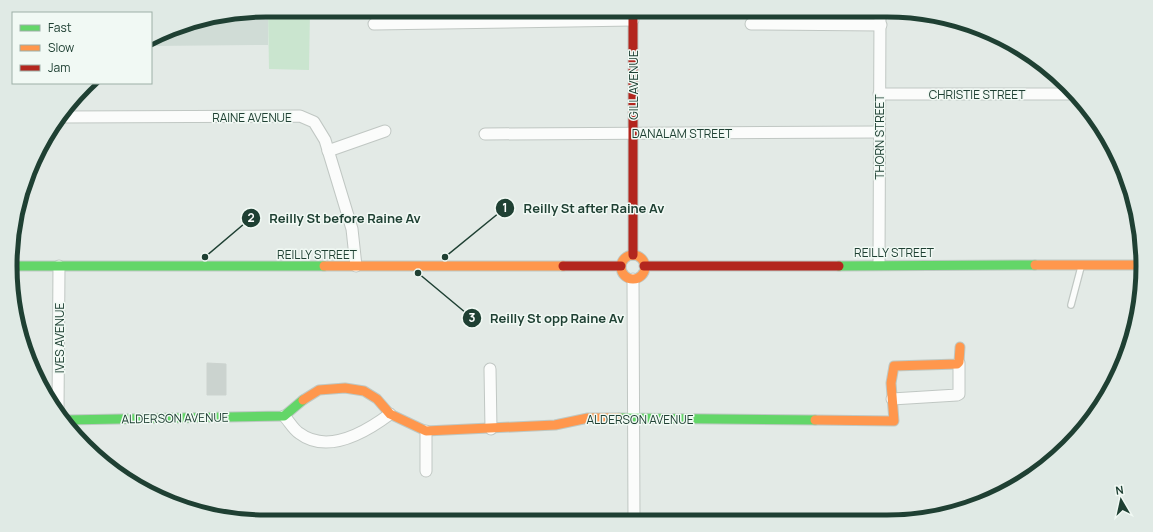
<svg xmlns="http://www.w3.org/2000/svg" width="1153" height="532" font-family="Manrope,sans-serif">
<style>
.built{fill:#d0dcd6}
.green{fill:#cae5cf}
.building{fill:#cbd3cf;stroke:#ccd3cf}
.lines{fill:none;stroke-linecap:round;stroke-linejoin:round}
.lane-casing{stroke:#c0c7c3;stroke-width:8}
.street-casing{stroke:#c0c7c3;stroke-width:13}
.fast-casing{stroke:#bec8c3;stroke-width:11}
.slow-casing{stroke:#bec8c3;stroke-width:11}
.jam-casing{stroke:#bec8c3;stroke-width:11}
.lane{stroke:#fbfcfb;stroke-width:5.5}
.street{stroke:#fbfcfb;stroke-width:11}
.fast{stroke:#63d668;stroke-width:9}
.slow{stroke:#ff974d;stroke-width:9}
.jam{stroke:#b3261e;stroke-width:9}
.labels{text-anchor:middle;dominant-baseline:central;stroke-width:3;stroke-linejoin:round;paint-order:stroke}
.street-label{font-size:12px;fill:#1f4033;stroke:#f1f9f4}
.rim{fill:none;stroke:#1f4033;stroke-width:5}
.leader{fill:none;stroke:#1f4033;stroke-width:1.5}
.callout-dot{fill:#1f4033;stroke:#f1f9f4;stroke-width:1.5}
.mark-label{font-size:12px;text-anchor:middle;font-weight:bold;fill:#fff}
.callout-label{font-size:13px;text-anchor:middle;font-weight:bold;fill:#1f4033;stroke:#f1f9f4;stroke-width:3;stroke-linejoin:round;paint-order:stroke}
</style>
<rect width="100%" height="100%" fill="#e3eae6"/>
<!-- built -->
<polygon class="built" points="268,10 268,45 151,46 151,42 183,24"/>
<!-- green -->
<polygon class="green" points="268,10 310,10 309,70 269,69"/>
<!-- building -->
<polygon class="building" points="207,363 226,364 226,395 207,395"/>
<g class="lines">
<defs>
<polyline id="lane" points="1071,305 1081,267"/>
<g id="street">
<polyline points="374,24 633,20"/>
<polyline points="751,24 881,25"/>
<polyline points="879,94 1074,94"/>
<polyline points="62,117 300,116 314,122 325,140 352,229 356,266"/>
<polyline points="485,134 879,132"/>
<polyline points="328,151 385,131"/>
<polyline points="879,264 880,10"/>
<polyline points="633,279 634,521"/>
<polyline points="490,369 491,429"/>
<polyline points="892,399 957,395 959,394 959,363"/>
<polyline points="58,411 59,266"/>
<path d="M284,416C289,421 293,429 299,433C328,455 366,432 390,414"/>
<polyline points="426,471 426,431"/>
</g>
<g id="fast">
<polyline points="13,266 324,266"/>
<polyline points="839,266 1035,265"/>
<polyline points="619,418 815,420"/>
<polyline points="65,420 284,416 303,400"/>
</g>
<g id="slow">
<circle cx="633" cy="267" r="12"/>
<polyline points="1035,265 1143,265"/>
<polyline points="324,266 563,266"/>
<polyline points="303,400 319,390 345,388 364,391 377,399 390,414 426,431 555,425 588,418 619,418"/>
<polyline points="815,420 894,421 891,383 894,366 957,364 959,362 960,347"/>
</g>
<g id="jam">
<polyline points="633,10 633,255"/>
<polyline points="563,266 621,266"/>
<polyline points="644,266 839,266"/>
</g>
</defs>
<!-- lane casing -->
<use href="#lane" class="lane-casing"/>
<!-- street casing -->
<use href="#street" class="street-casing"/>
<!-- fast casing -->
<use href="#fast" class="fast-casing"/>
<!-- slow casing -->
<use href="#slow" class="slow-casing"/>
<!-- jam casing -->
<use href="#jam" class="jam-casing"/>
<!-- lane -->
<use href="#lane" class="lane"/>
<!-- street -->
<use href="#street" class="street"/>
<!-- fast -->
<use href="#fast" class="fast"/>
<!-- slow -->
<use href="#slow" class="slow"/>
<!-- jam -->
<use href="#jam" class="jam"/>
</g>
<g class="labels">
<!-- street labels -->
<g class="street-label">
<text transform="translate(633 85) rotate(-90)">GILL AVENUE</text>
<text x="977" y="94">CHRISTIE STREET</text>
<text x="252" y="117">RAINE AVENUE</text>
<text x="682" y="133">DANALAM STREET</text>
<text transform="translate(879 137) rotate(-90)">THORN STREET</text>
<text x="894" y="252">REILLY STREET</text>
<text x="317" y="254">REILLY STREET</text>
<text transform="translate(59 338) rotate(-90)">IVES AVENUE</text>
<text transform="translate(175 418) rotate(-1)">ALDERSON AVENUE</text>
<text x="640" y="419">ALDERSON AVENUE</text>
</g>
</g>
<!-- crop -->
<path d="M0 0H1153V532H0ZM266 17H887A249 249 0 0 1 1136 266V266A249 249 0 0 1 887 515H266A249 249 0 0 1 17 266V266A249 249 0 0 1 266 17Z" fill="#e0eae5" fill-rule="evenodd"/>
<path class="rim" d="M266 17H887A249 249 0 0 1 1136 266V266A249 249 0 0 1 887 515H266A249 249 0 0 1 17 266V266A249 249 0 0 1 266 17Z"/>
<!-- callouts -->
<path class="leader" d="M445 257L505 208M205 257L251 218M418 273L472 318"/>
<g class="callout-dot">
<circle cx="445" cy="257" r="4"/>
<circle cx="205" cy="257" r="4"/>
<circle cx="418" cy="273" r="4"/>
<circle cx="505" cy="208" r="10"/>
<circle cx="251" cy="218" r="10"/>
<circle cx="472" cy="318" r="10"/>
</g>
<g class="mark-label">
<text x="505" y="212">1</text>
<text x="251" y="222">2</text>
<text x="472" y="322">3</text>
</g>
<g class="callout-label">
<text x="594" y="213">Reilly St after Raine Av</text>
<text x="345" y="223">Reilly St before Raine Av</text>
<text x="557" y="323">Reilly St opp Raine Av</text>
</g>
<!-- legend -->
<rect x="12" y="12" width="140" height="72" fill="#f1f9f4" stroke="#9dafa7"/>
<rect x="20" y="25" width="20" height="6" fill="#63d668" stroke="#9dafa7"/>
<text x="48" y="32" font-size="12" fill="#1f4033">Fast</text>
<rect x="20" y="45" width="20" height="6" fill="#ff974d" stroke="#9dafa7"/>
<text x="48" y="52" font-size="12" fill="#1f4033">Slow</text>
<rect x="20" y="65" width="20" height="6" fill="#b3261e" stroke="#9dafa7"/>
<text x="48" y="72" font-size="12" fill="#1f4033">Jam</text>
<!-- north arrow -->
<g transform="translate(1121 500) rotate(351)" stroke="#f1f9f4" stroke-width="3" paint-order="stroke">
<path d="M0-3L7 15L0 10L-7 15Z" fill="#1f4033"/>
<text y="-6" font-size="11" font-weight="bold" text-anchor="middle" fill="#1f4033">N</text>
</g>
</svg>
